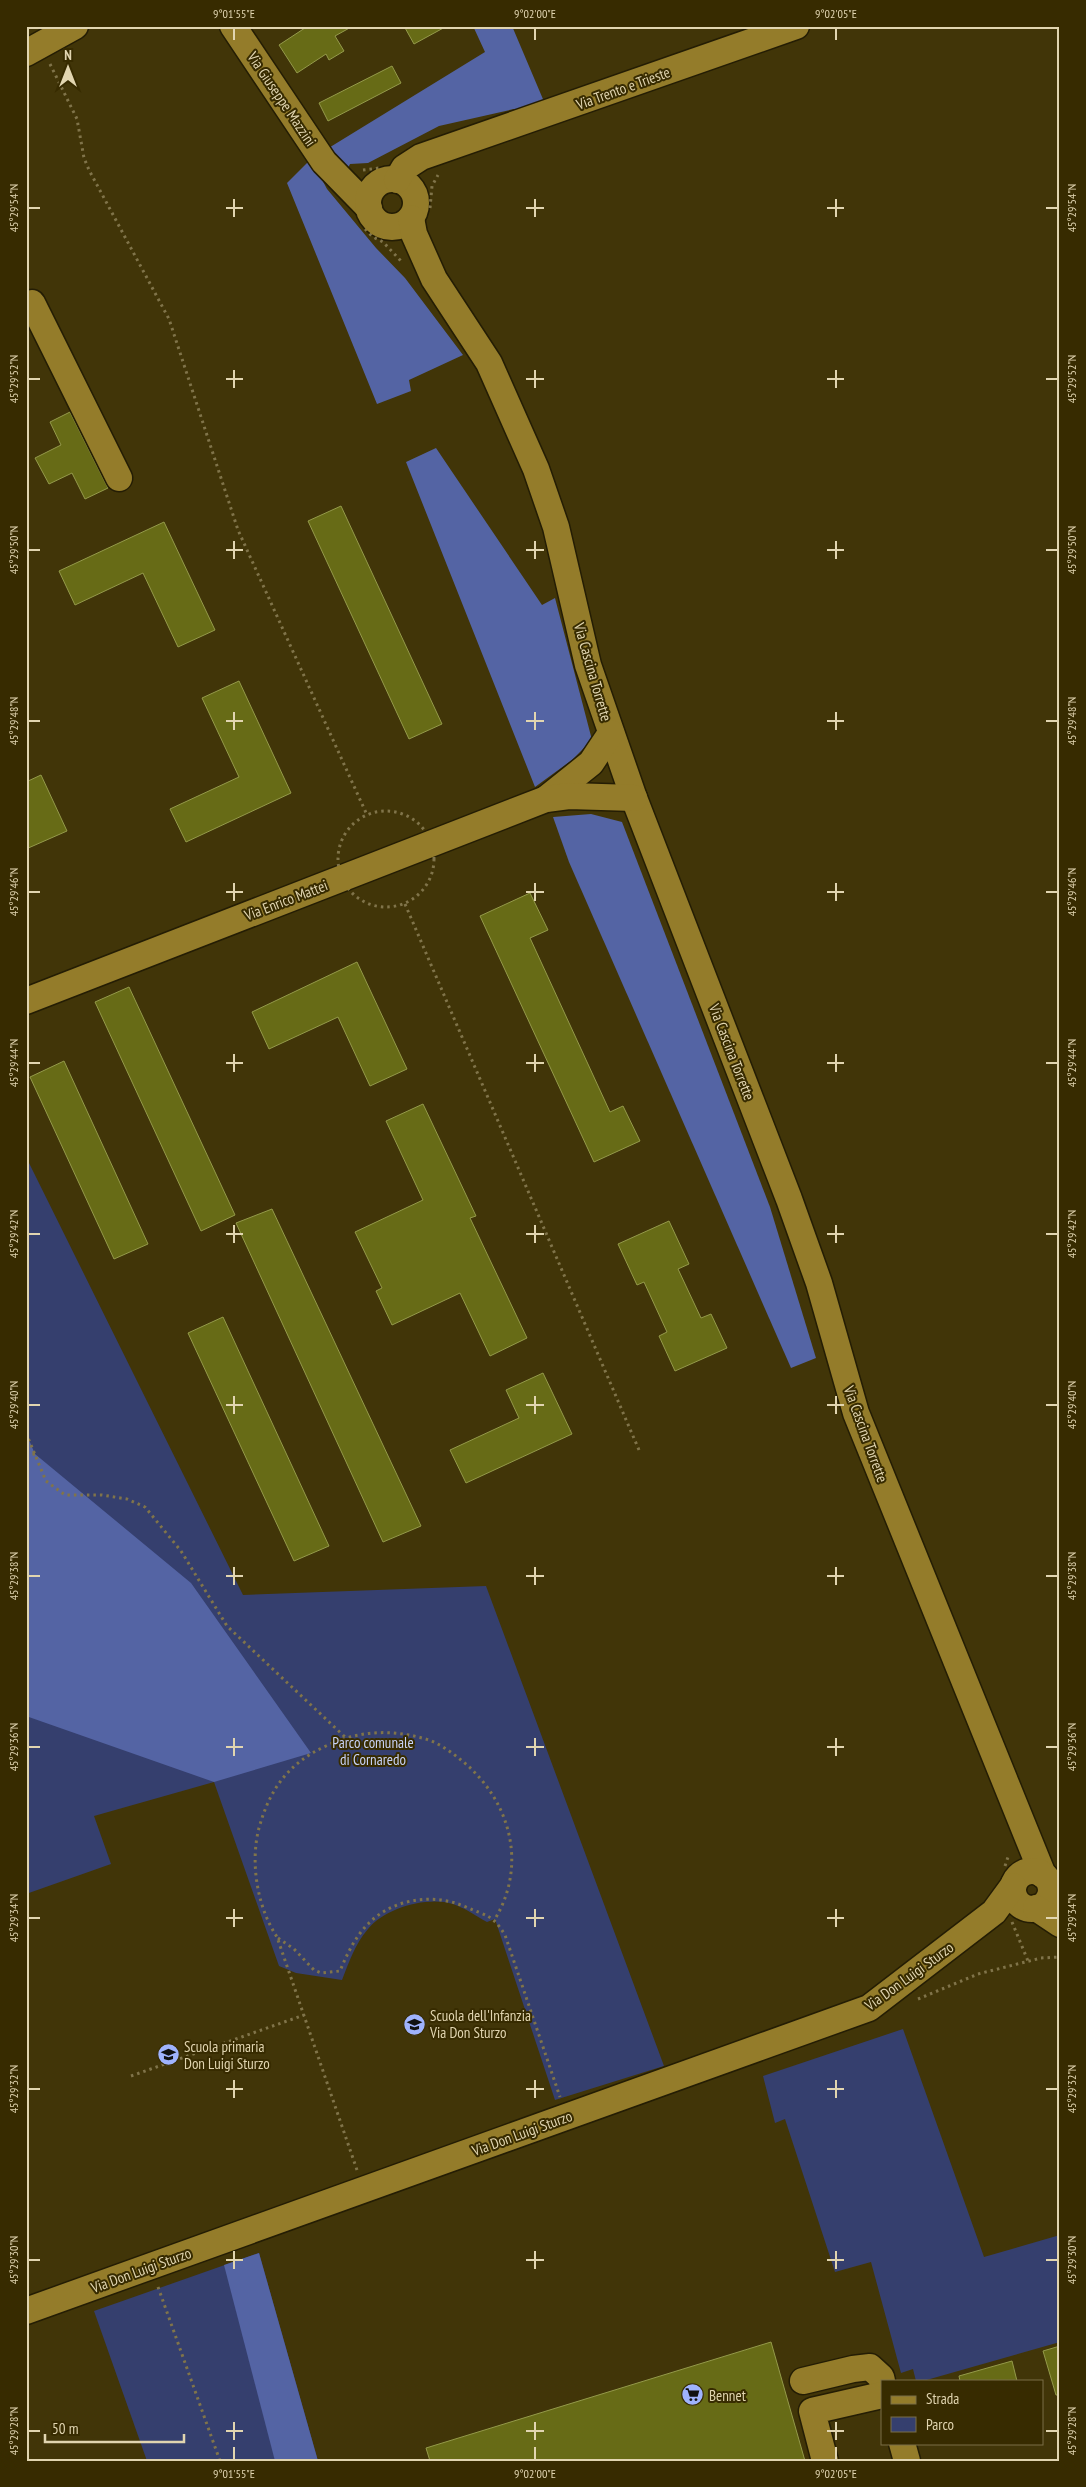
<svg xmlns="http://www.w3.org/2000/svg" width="1086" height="2487" font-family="'PT Sans Narrow',sans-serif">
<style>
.green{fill:#353f6e}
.forest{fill:#5464a4}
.building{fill:#676b16;stroke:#949a4a}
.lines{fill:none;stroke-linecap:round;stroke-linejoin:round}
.minor-casing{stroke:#241d04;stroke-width:29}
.path{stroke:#80744a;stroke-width:3;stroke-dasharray:2.5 4;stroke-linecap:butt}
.minor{stroke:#947c2a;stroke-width:26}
.ticks{fill:none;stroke:#e1d5b0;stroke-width:2}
.labels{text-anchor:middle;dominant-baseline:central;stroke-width:4;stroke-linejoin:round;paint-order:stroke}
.street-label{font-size:15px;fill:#e1d5b0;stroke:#372b00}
.park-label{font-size:15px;fill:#c8d3f8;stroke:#372b00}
.poi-label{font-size:15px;fill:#e1d5b0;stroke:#372b00;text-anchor:start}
.neatline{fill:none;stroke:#e1d5b0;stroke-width:2}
.ticks-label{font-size:12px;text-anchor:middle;fill:#e1d5b0}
</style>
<rect width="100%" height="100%" fill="#413508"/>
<!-- green -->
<g class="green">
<path d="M29,1163L243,1595L486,1586L664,2066L555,2100L495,1919L487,1922C476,1916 465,1908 453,1904C427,1896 385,1908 368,1929C355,1944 349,1962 342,1980L296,1973L279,1966L214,1782L94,1816L111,1864L26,1894V1164Z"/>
<polygon points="903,2029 984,2257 1060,2235 1060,2342 923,2381 916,2381 913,2369 901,2373 871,2262 835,2272 785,2119 775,2123 763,2076"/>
<polygon points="259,2253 318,2461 147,2461 94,2311"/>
</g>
<!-- forest -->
<g class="forest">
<polygon points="473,26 512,26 548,111 520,120 514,109 439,126 368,163 350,164 347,170 327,149 485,52"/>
<polygon points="311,159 327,189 376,248 405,278 463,355 409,380 411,391 377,404 287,183"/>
<polygon points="436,448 542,605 555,598 592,740 572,760 535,787 406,462"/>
<polygon points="591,814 622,822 770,1207 816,1358 791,1368 569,862 553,817"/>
<polygon points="26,1433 35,1454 191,1583 311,1753 214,1782 26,1716"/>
<polygon points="259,2253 318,2461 275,2461 224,2265"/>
</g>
<!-- building -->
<g class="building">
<polygon points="308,26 353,26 335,36 344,51 329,60 326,54 297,73 279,45"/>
<polygon points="404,26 447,26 414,44"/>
<polygon points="392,66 401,83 328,121 319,103"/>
<polygon points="70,412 108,488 85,499 72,473 49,484 35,458 61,445 50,422"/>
<polygon points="341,506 442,724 409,739 308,521"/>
<polygon points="164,522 215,630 178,647 143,573 75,605 59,571"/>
<polygon points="239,681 291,793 186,842 170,809 239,777 202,698"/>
<polygon points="41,775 67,831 26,849 26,782"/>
<polygon points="530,893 548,930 530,938 610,1112 623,1106 640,1141 594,1162 480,916"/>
<polygon points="357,962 407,1069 370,1086 338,1017 269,1049 252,1012"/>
<polygon points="129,987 235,1215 201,1231 95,1002"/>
<polygon points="64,1061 148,1244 114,1259 30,1077"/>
<polygon points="423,1104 476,1216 470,1218 527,1338 490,1356 460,1293 392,1325 376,1291 382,1288 355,1232 423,1200 386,1121"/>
<polygon points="272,1209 421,1526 383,1542 236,1223"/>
<polygon points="669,1221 689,1264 678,1269 701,1318 711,1314 727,1348 675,1371 659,1336 667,1332 644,1282 637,1285 618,1244"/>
<polygon points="223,1317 329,1546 294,1561 188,1333"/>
<polygon points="543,1373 572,1434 466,1483 450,1450 519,1418 506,1390"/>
<polygon points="771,2342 805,2461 430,2461 426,2448"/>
<polygon points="1060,2346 1060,2395 1056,2395 1043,2351"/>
<polygon points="1012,2361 1017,2381 960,2381 959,2376"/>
</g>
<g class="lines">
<defs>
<g id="minor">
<polyline points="233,26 324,162 369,208"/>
<polyline points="26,53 75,26"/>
<circle cx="392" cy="203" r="24"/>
<polyline points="397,180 404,168 421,157 796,26"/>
<polyline points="411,218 414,234 434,279 489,363 536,469 556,527 588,665 634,798 789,1199 819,1283 856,1413 1043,1875"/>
<polyline points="26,305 32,303 119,478"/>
<polyline points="546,799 591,763 611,733"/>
<polyline points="26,1001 546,799 569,796 634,798"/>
<circle cx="1032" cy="1890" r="19"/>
<polyline points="1036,1908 1060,1924"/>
<polyline points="26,2311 869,2008 994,1912 1013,1886"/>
<polyline points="803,2381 853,2369 870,2367 881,2377 882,2381"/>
<polyline points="902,2443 907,2461"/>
<polyline points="825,2461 812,2411 882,2395"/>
</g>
</defs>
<!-- minor casing -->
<use href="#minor" class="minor-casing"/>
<!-- path -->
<g class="path">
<polyline points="50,64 77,119 84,158 89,170 169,319 238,530 367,815"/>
<polyline points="363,170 379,168"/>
<polyline points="430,208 432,186 438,175"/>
<polyline points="365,229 373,237 383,242 401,261"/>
<circle cx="386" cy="859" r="48"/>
<polyline points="405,904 639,1450"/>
<polyline points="26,1433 46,1481 65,1495 102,1495 127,1499 145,1507 181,1551 227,1626 345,1737"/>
<polyline points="26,1455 35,1454"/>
<polyline points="1005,1866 1009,1854"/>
<polyline points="1012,1922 1028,1961"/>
<path d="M278,1938L294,1949L314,1970L321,1973L340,1971C347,1954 356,1935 370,1922C395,1898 435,1893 466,1907C487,1916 493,1915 505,1935L560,2097"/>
<polyline points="918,1999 978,1974 1041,1958 1060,1957"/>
<polyline points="131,2076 304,2015"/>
<path d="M357,2170L277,1937C257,1907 250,1862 259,1828C270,1788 289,1763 326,1746C357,1731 389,1729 422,1738C436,1741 450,1751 461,1760C510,1799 528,1864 495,1919"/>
<polyline points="158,2287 220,2461"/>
</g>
<!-- minor -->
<use href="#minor" class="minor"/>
</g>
<!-- ticks -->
<path class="ticks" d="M234,28V40M535,28V40M836,28V40M234,199V217M535,199V217M836,199V217M28,208H40M226,208H243M526,208H544M827,208H844M1046,208H1058M234,370V388M535,370V388M836,370V388M28,379H40M226,379H243M526,379H544M827,379H844M1046,379H1058M234,541V559M535,541V559M836,541V559M28,550H40M226,550H243M526,550H544M827,550H844M1046,550H1058M234,712V730M535,712V730M836,712V730M28,721H40M226,721H243M526,721H544M827,721H844M1046,721H1058M234,883V901M535,883V901M836,883V901M28,892H40M226,892H243M526,892H544M827,892H844M1046,892H1058M234,1054V1072M535,1054V1072M836,1054V1072M28,1063H40M226,1063H243M526,1063H544M827,1063H844M1046,1063H1058M234,1225V1243M535,1225V1243M836,1225V1243M28,1234H40M226,1234H243M526,1234H544M827,1234H844M1046,1234H1058M234,1396V1414M535,1396V1414M836,1396V1414M28,1405H40M226,1405H243M526,1405H544M827,1405H844M1046,1405H1058M234,1567V1585M535,1567V1585M836,1567V1585M28,1576H40M226,1576H243M526,1576H544M827,1576H844M1046,1576H1058M234,1738V1756M535,1738V1756M836,1738V1756M28,1747H40M226,1747H243M526,1747H544M827,1747H844M1046,1747H1058M234,1909V1927M535,1909V1927M836,1909V1927M28,1918H40M226,1918H243M526,1918H544M827,1918H844M1046,1918H1058M234,2080V2098M535,2080V2098M836,2080V2098M28,2089H40M226,2089H243M526,2089H544M827,2089H844M1046,2089H1058M234,2251V2269M535,2251V2269M836,2251V2269M28,2260H40M226,2260H243M526,2260H544M827,2260H844M1046,2260H1058M234,2422V2440M535,2422V2440M836,2422V2440M28,2431H40M226,2431H243M526,2431H544M827,2431H844M1046,2431H1058M234,2447V2460M535,2447V2460M836,2447V2460"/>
<!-- icons -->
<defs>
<symbol id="school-disc" viewBox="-11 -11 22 22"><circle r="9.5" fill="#9fb3fd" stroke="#372b00"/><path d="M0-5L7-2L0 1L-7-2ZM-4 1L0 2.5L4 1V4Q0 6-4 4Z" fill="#111"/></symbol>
<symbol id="supermarket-disc" viewBox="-11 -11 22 22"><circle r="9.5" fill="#9fb3fd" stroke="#372b00"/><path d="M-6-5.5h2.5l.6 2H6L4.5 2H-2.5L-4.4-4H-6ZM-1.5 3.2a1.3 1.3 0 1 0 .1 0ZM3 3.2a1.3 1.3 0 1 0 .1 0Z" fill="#111"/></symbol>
</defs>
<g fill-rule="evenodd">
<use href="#school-disc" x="402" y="2012" width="25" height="25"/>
<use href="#school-disc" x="156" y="2042" width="25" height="25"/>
<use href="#supermarket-disc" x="680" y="2382" width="25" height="25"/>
</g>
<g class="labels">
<!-- street labels -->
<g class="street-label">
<text transform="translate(623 88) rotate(-20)">Via Trento e Trieste</text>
<text transform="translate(282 99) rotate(56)">Via Giuseppe Mazzini</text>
<text transform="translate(593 672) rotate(74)">Via Cascina Torrette</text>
<text transform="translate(286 900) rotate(-21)">Via Enrico Mattei</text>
<text transform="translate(732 1052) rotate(69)">Via Cascina Torrette</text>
<text transform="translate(866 1434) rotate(70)">Via Cascina Torrette</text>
<text transform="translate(909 1976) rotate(-36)">Via Don Luigi Sturzo</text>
<text transform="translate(522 2133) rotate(-20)">Via Don Luigi Sturzo</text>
<text transform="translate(141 2270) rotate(-20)">Via Don Luigi Sturzo</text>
</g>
<!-- park labels -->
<g class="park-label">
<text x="373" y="1742">Parco comunale<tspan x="373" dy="17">di Cornaredo</tspan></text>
</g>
<!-- poi labels -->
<g class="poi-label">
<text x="430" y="2015">Scuola dell'Infanzia<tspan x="430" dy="17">Via Don Sturzo</tspan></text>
<text x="184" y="2046">Scuola primaria<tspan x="184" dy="17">Don Luigi Sturzo</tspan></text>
<text x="709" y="2395">Bennet</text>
</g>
</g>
<!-- border -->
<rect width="1086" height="2487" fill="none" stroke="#372b00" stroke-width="55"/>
<!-- legend -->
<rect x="881" y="2380" width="162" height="65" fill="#372b00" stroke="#7b6f46"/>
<rect x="891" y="2396" width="25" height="8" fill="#947c2a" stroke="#7b6f46"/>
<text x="926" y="2404" font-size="15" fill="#e1d5b0">Strada</text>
<rect x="891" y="2417" width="25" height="15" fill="#353f6e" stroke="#7b6f46"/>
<text x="926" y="2430" font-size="15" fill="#e1d5b0">Parco</text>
<!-- north arrow -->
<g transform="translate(68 68)" stroke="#372b00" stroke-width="4" paint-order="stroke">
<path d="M0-4L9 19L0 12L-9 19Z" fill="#e1d5b0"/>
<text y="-8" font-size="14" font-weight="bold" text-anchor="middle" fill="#e1d5b0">N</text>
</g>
<!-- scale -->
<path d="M45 2434v8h139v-8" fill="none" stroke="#e1d5b0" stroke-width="2.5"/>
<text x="52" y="2434" font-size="15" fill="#e1d5b0" stroke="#372b00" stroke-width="4" paint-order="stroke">50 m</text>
<rect x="28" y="28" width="1030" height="2432" class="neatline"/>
<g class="ticks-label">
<text x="234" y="18">9°01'55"E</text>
<text x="535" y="18">9°02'00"E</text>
<text x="836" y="18">9°02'05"E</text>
<text transform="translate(14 208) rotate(-90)" y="4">45°29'54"N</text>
<text transform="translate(1072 208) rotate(-90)" y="4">45°29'54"N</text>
<text transform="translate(14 379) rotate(-90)" y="4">45°29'52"N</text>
<text transform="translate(1072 379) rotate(-90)" y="4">45°29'52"N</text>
<text transform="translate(14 550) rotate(-90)" y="4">45°29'50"N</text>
<text transform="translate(1072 550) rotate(-90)" y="4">45°29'50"N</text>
<text transform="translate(14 721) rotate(-90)" y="4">45°29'48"N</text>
<text transform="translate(1072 721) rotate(-90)" y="4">45°29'48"N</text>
<text transform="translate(14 892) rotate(-90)" y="4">45°29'46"N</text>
<text transform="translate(1072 892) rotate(-90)" y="4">45°29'46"N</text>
<text transform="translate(14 1063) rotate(-90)" y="4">45°29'44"N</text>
<text transform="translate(1072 1063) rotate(-90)" y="4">45°29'44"N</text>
<text transform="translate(14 1234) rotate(-90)" y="4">45°29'42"N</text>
<text transform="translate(1072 1234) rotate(-90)" y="4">45°29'42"N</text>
<text transform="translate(14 1405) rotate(-90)" y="4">45°29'40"N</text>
<text transform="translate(1072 1405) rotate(-90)" y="4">45°29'40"N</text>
<text transform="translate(14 1576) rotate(-90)" y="4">45°29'38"N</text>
<text transform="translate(1072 1576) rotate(-90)" y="4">45°29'38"N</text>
<text transform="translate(14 1747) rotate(-90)" y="4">45°29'36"N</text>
<text transform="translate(1072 1747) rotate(-90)" y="4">45°29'36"N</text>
<text transform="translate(14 1918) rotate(-90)" y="4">45°29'34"N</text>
<text transform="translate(1072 1918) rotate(-90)" y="4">45°29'34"N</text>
<text transform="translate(14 2089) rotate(-90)" y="4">45°29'32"N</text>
<text transform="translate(1072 2089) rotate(-90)" y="4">45°29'32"N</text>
<text transform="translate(14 2260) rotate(-90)" y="4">45°29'30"N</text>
<text transform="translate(1072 2260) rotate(-90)" y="4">45°29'30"N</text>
<text transform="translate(14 2431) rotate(-90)" y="4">45°29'28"N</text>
<text transform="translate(1072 2431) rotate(-90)" y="4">45°29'28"N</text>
<text x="234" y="2478">9°01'55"E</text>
<text x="535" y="2478">9°02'00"E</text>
<text x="836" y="2478">9°02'05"E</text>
</g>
</svg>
